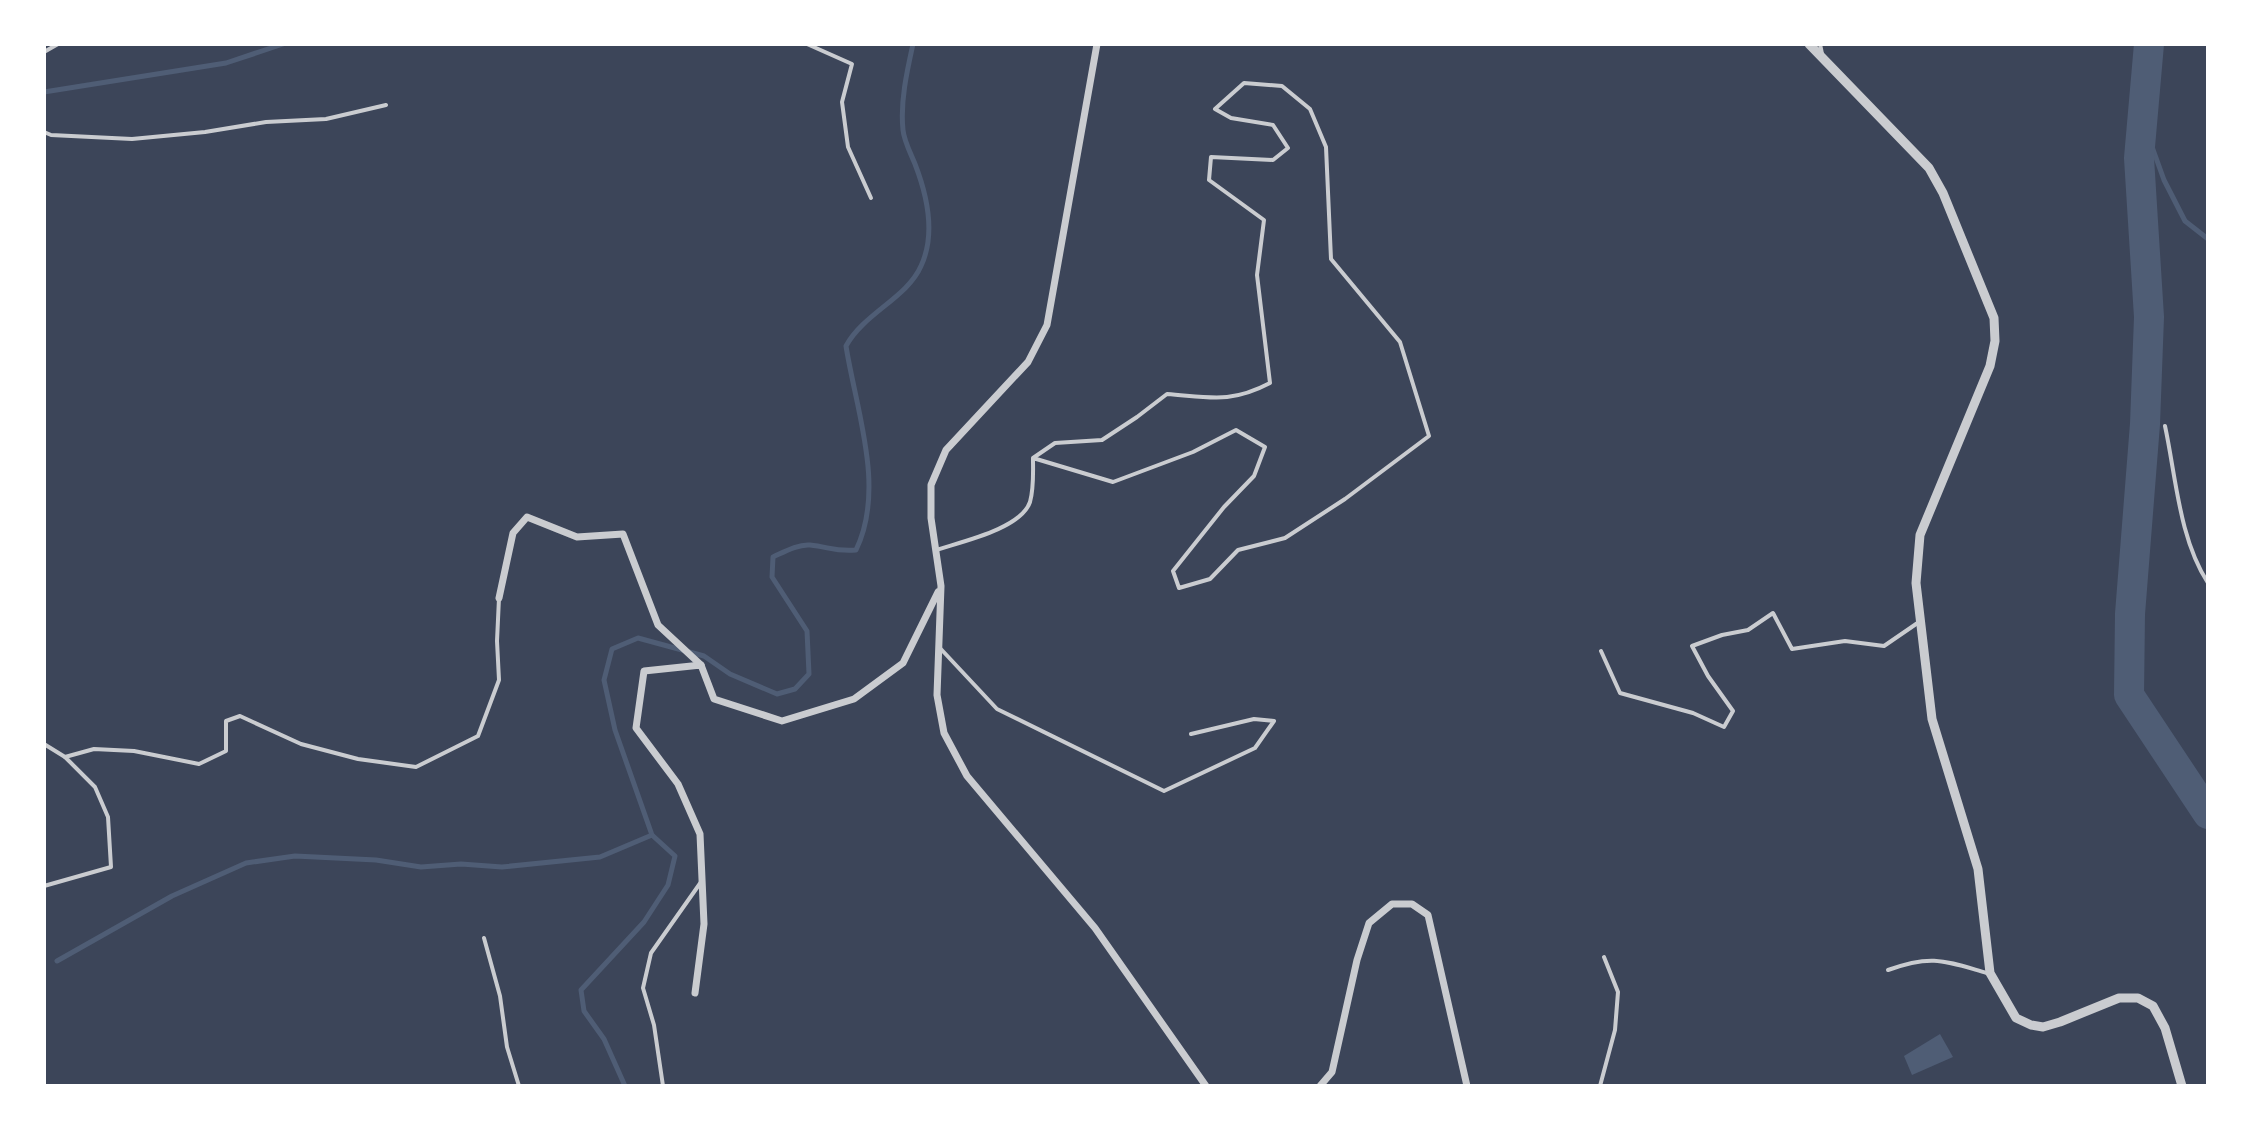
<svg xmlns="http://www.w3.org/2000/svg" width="2252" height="1130" font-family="Arial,sans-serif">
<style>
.green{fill:#3c4559}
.water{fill:#4f5d75}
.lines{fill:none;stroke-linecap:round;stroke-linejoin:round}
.stream{stroke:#4f5d75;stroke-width:5}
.river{stroke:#4f5d75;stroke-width:30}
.service{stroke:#caccd0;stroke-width:4}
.minor{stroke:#caccd0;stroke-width:7}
.tertiary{stroke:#caccd0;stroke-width:9}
</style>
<rect width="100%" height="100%" fill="#2d3142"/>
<!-- green -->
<rect class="green" x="44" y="44" width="2164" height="1042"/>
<!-- water -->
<polygon class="water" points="1940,1034 1953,1057 1912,1075 1904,1056"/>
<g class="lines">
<!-- stream -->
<g class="stream">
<polyline points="44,92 226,63 283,44"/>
<polyline points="2142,119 2164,180 2185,221 2208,239"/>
<path d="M57,961L172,896L246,863L295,856L376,860L421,867L461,864L502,867L600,857L652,835L615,730L604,680L612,649L638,638L704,656L730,674L777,694L795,689L809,674L807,631L772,577L773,557C784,552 798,544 810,545C829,547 836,552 856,550C886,488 856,410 846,346C864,313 907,298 921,266C936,234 927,195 915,164C911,154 904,141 903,130C900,102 907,71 913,44"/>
<polyline points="625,1086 604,1039 584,1011 581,990 644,922 668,885 675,856 652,835"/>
</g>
<!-- river -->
<polyline class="river" points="2149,44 2139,158 2149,317 2145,424 2130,614 2129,695 2208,814"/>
<!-- service -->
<g class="service">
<polyline points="807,44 852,64 842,102 848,147 871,198"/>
<polyline points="1820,44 1822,54"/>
<polyline points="44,52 58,44"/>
<polyline points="44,132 51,135 132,139 205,132 266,122 326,119 386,105"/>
<path d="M2165,426C2176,477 2179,538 2208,583"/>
<path d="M936,550C960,542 1021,529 1030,502C1034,488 1033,473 1033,458L1055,443L1102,440L1137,417L1167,394C1209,397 1230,404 1270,383L1257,275L1264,220L1209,180L1211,157L1273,160L1288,148L1273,125L1231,118L1215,109L1244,83L1282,86L1310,109L1326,147L1331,259L1400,342L1429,436L1345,499L1285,538L1238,550L1210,579L1179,588L1173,571L1224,507L1254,476L1265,447L1236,430L1193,452L1113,482L1033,458"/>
<polyline points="939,647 997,709 1164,791 1255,748 1274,721 1254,719 1191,734"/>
<polyline points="1601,651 1620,693 1693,713 1724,727 1733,711 1708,676 1692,646 1722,635 1748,630 1773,613 1792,649 1845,641 1884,646 1919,622"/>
<polyline points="44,744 65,757"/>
<polyline points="44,886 111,867 108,817 95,787 65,757 94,749 134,751 199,764 226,751 226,721 240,716 301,744 358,759 416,767 478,736 499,680 497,641 499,598"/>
<polyline points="484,938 500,996 507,1047 519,1086"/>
<path d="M1888,970C1932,954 1945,961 1987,973"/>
<polyline points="663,1086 654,1025 643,988 651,953 701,882"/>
<polyline points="1600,1086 1615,1030 1618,992 1604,957"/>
</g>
<!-- minor -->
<g class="minor">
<polyline points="1097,44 1047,325 1028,362 946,450 931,485 931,518 941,586 937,695 944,733 967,776 1095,928 1206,1086"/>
<polyline points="499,598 513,533 527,517 577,537 623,534 658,625 701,665"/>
<polyline points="695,993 704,924 700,834 678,784 636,728 644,671 701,665 714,699 782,721 854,699 903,663 938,592"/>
<polyline points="1320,1086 1332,1072 1357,960 1369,923 1392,904 1412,904 1428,915 1467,1086"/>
</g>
<!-- tertiary -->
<polyline class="tertiary" points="1809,44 1929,168 1943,193 1994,318 1995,341 1990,366 1920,535 1916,583 1932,719 1978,869 1990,973 2016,1018 2031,1025 2043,1027 2060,1022 2119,998 2138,998 2153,1006 2165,1028 2182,1086"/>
</g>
<!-- border -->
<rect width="2252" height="1130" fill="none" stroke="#ffffff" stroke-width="92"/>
</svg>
